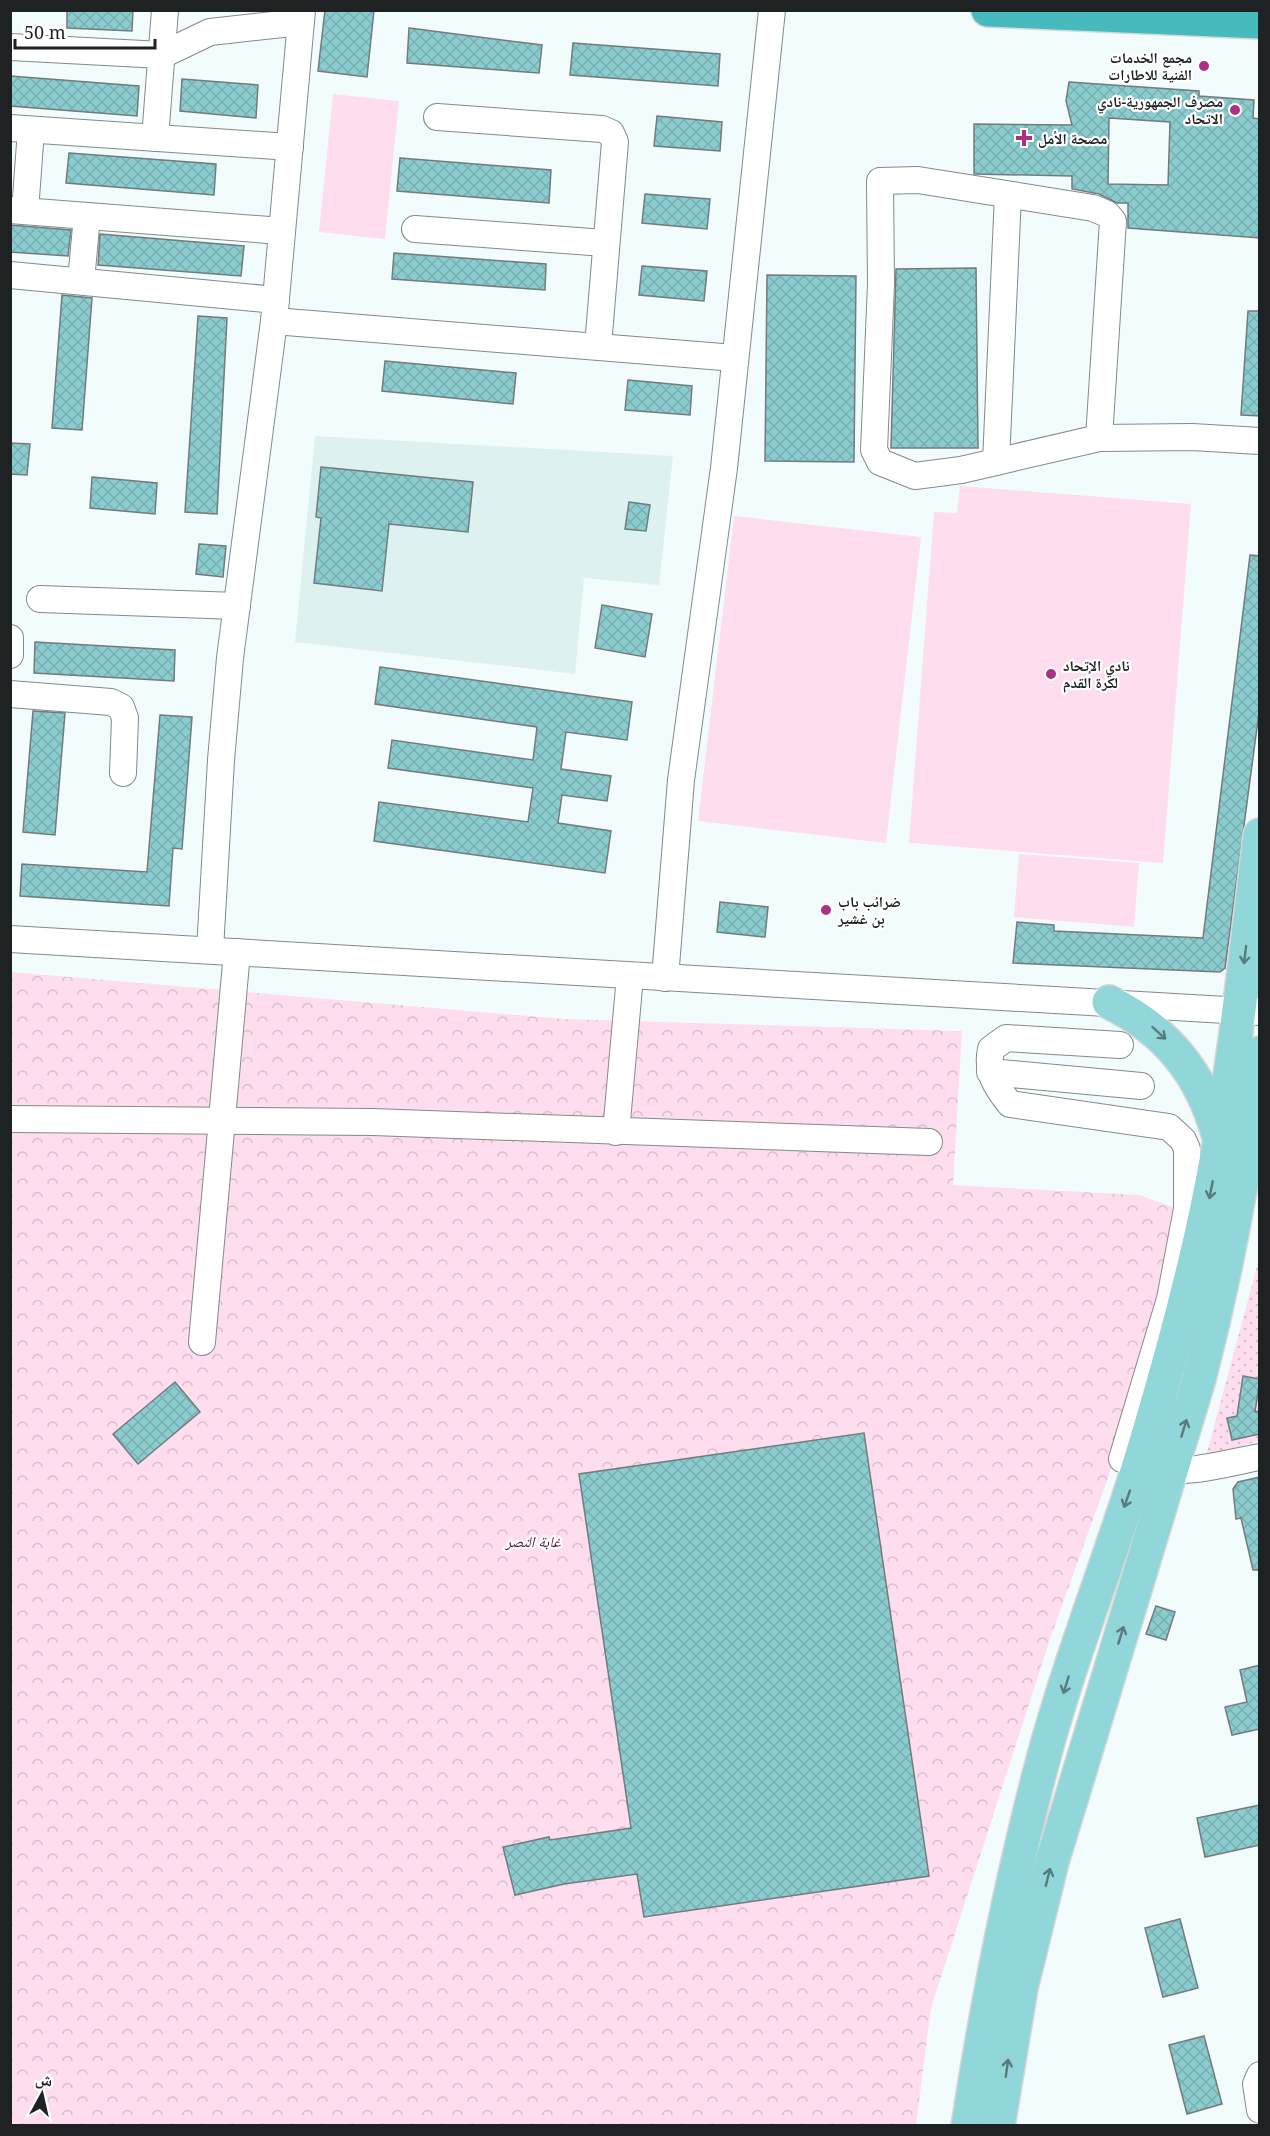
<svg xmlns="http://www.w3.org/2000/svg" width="1270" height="2136" font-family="'Noto Serif','Noto Naskh Arabic',serif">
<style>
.built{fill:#def1f1}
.forest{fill:url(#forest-crowns)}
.park{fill:url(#park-dots)}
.pitch{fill:#feddef}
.building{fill:url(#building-cross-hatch);stroke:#737b7b;stroke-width:1.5;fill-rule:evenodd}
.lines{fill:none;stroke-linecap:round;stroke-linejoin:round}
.minor-casing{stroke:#828a8b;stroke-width:28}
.major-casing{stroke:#d7d7d7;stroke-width:36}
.highway-casing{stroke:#d7d7d7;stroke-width:36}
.minor{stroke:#fff;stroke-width:26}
.major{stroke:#91d6d8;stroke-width:33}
.highway{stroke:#47babe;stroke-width:33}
.oneway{stroke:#587c7d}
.poi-dot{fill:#ac3184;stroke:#fff;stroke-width:2}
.labels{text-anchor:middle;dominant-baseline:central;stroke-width:4.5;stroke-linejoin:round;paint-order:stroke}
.poi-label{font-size:15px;font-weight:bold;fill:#1f2222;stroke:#fff;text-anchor:start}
.park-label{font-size:15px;font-style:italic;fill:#4f163c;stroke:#fff}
</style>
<defs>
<pattern id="forest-crowns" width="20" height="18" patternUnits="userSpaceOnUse" patternTransform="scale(1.5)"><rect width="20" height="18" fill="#feddef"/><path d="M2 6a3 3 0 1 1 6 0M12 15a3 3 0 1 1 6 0" fill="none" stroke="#d9bdcd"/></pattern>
<pattern id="park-dots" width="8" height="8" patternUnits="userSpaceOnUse" patternTransform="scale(1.5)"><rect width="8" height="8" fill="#feddef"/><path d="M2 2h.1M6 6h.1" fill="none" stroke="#d9bdcd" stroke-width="1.8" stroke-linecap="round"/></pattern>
<pattern id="building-cross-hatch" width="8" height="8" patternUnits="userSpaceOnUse" patternTransform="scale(1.5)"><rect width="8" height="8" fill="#8bcdcf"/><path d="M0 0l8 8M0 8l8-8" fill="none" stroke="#78b0b1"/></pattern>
</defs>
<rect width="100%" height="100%" fill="#f3fcfd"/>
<!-- built -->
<polygon class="built" points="315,436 673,456 659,585 584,578 575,674 295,642"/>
<!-- forest -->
<polygon class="forest" points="10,972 564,1019 962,1031 953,1185 1139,1195 1186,1212 1152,1355 1050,1639 931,2008 916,2125 11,2125"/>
<!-- park -->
<polygon class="park" points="1259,1259 1259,1441 1206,1456"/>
<!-- pitch -->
<g class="pitch">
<polygon points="333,94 399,101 385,239 319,232"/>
<polygon points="960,486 1191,504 1163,863 909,843 934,512 957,513"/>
<polygon points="734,516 921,537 886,843 698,821"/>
<polygon points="1019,854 1139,863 1134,927 1014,917"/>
</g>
<!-- building -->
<g class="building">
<polygon points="67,10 133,10 132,31 67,28"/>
<polygon points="325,10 374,10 367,77 318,71"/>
<polygon points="409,28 542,45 539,73 407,63"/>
<polygon points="573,43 720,54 718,86 570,75"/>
<polygon points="10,76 139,86 137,116 10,106"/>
<polygon points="182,79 258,85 256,118 180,111"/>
<path d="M1069,82L1199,91V96L1254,100L1253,118L1260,119V238L1128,228V203H1117L1099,194L1072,189V176L974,174V124L1072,125L1066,101ZM1109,118L1170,122L1168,185L1108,184Z"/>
<polygon points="657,116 722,122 720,151 654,146"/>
<polygon points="69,153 216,164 214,195 66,183"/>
<polygon points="400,158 551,170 549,203 397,191"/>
<polygon points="645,194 710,199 707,229 642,223"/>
<polygon points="10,225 71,230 68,256 10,252"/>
<polygon points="100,234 244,246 241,276 98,265"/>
<polygon points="394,253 546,264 545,290 392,279"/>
<polygon points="642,266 707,271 704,301 639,295"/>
<polygon points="976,268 978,448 891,448 896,269"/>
<polygon points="767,275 856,276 854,462 765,461"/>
<polygon points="62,295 92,298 82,430 52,428"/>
<polygon points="1248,311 1260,311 1260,416 1241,415"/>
<polygon points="198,316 227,318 217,514 185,512"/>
<polygon points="385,361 516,373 513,404 382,391"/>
<polygon points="628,380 692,386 690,415 625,410"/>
<polygon points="10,443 30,444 27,475 10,474"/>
<polygon points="321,467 473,482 468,532 389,524 382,591 314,583 321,518 316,517"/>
<polygon points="92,477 157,483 155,514 90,508"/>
<polygon points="629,502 650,505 646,531 625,529"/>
<polygon points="199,544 226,546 223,577 196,574"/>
<polygon points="1250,555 1260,556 1260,705 1225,968 1220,972 1013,963 1017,922 1054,925 1054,931 1203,938"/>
<polygon points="602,605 652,614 645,657 595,648"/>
<polygon points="35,642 175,650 174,681 34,673"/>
<polygon points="380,667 632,702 627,740 566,732 561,769 611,776 607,801 562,795 558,823 611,831 605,873 374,841 379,802 528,822 533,788 388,768 392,740 533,760 537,727 375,704"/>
<polygon points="33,711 65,713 55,835 23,832"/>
<polygon points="160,715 192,717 182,849 173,848 169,906 20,896 22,864 147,872"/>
<polygon points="720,902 768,907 765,937 717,932"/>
<polygon points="1243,1376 1260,1379 1255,1412 1260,1411 1260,1434 1232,1440 1227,1418 1237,1416"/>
<polygon points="175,1382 200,1412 138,1464 113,1434"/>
<polygon points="864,1433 929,1876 644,1917 637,1874 564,1884 515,1895 503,1847 549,1837 550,1840 631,1828 579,1474"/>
<polygon points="1260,1477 1260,1570 1253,1570 1241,1518 1236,1519 1233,1489 1238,1482"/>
<polygon points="1156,1606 1175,1612 1166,1640 1146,1634"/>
<polygon points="1260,1665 1260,1729 1232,1735 1225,1707 1247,1702 1240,1670"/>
<polygon points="1260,1805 1260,1845 1205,1857 1197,1818"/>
<polygon points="1180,1919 1198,1988 1163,1997 1145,1928"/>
<polygon points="1204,2036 1222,2104 1187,2114 1169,2045"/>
</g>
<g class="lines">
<defs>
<g id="minor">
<polyline points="10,47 162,55 210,32 301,22"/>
<polyline points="437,117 602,129 611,133 615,142 598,346"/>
<polyline points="10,128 290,147"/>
<polyline points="155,138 165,10"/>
<polyline points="10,210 282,231"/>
<polyline points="25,211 31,130"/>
<polyline points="415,229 605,243"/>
<polyline points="10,275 276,300"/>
<polyline points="81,281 87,216"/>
<polyline points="274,321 735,358"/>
<polyline points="1099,438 1113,221 1107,214 1093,208 918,180 880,181 881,284 874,450 880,462 915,476 961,470 1099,438 1192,437 1260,441"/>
<polyline points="996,462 1008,195"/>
<polyline points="40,599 237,606"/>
<polyline points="10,638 10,655"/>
<polyline points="10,694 111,702 121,707 125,718 123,773"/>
<polyline points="10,939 1260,1012"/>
<polyline points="210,950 221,760 230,658 274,321 302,10"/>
<polyline points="665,978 681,780 724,468 772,10"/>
<path d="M1120,1045L1006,1038L991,1049C986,1071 996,1087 1010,1104L1169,1127L1183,1140L1187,1149V1209L1170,1299L1122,1459"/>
<polyline points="990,1072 1141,1086"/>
<polyline points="10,1119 373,1122 929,1142"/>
<polyline points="616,1132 630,976"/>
<polyline points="202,1342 237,952"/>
<path d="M1156,1468C1190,1475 1226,1463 1260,1457"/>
<polyline points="1260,2075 1256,2084 1260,2110"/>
</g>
<g id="major">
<path d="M1109,1002C1167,1031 1201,1073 1218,1134"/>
<path d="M968,2126C987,2003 1011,1880 1043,1760C1070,1659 1109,1562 1140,1462C1157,1405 1174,1347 1188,1289C1227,1140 1242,987 1260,835"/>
<path d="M998,2126L1021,1988L1052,1862L1199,1379C1227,1271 1247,1164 1260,1053"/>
</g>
<polyline id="highway" points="988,10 1260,22"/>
</defs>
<!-- minor casing -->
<use href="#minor" class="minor-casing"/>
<!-- major casing -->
<use href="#major" class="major-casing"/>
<!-- highway casing -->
<use href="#highway" class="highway-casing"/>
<!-- minor -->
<use href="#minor" class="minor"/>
<!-- major -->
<use href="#major" class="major"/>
<!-- highway -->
<use href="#highway" class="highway"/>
</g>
<!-- one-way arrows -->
<defs><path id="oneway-shaft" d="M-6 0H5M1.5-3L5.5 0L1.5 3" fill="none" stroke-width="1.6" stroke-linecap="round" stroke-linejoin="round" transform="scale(1.5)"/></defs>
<g class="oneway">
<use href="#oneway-shaft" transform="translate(1245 955) rotate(97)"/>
<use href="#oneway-shaft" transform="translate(1159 1033) rotate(42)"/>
<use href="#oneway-shaft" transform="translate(1211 1190) rotate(101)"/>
<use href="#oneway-shaft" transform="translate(1184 1428) rotate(-73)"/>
<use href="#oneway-shaft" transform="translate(1127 1499) rotate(109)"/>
<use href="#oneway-shaft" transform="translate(1121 1635) rotate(-73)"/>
<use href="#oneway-shaft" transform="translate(1066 1685) rotate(107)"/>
<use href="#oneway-shaft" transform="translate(1048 1877) rotate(-76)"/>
<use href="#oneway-shaft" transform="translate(1007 2068) rotate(-82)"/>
</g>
<!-- markers -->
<g class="poi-dot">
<circle cx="1204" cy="66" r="6"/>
<circle cx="1235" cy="110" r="6"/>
<path d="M1021 129h6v6h6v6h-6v6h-6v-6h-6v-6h6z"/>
<circle cx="1051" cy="674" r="6"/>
<circle cx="826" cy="910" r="6"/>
</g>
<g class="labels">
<!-- poi labels -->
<g class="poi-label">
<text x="1192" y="57" text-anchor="end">مجمع الخدمات<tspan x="1192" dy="17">الفنية للاطارات</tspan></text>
<text x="1223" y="101" text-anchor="end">مصرف الجمهورية-نادي<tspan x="1223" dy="17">الاتحاد</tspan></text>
<text x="1038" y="138">مصحة الأمل</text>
<text x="1063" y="665">نادي الإتحاد<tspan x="1063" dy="17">لكرة القدم</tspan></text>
<text x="838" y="901">ضرائب باب<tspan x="838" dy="17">بن غشير</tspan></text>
</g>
<!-- park labels -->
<g class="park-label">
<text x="533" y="1541">غابة النصر</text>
</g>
</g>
<!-- border -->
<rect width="1270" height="2136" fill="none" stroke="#1f2222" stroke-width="24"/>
<!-- north arrow -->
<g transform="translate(42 2094) rotate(8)" stroke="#ffffff" stroke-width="4.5" paint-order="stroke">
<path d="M0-4.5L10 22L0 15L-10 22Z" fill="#1f2222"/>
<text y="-9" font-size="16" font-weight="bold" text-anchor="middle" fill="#1f2222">ش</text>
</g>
<!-- scale -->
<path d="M15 39v9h140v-9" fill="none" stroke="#1f2222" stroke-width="3"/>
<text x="24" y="39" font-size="18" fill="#1f2222" stroke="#ffffff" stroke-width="4.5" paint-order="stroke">50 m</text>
</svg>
